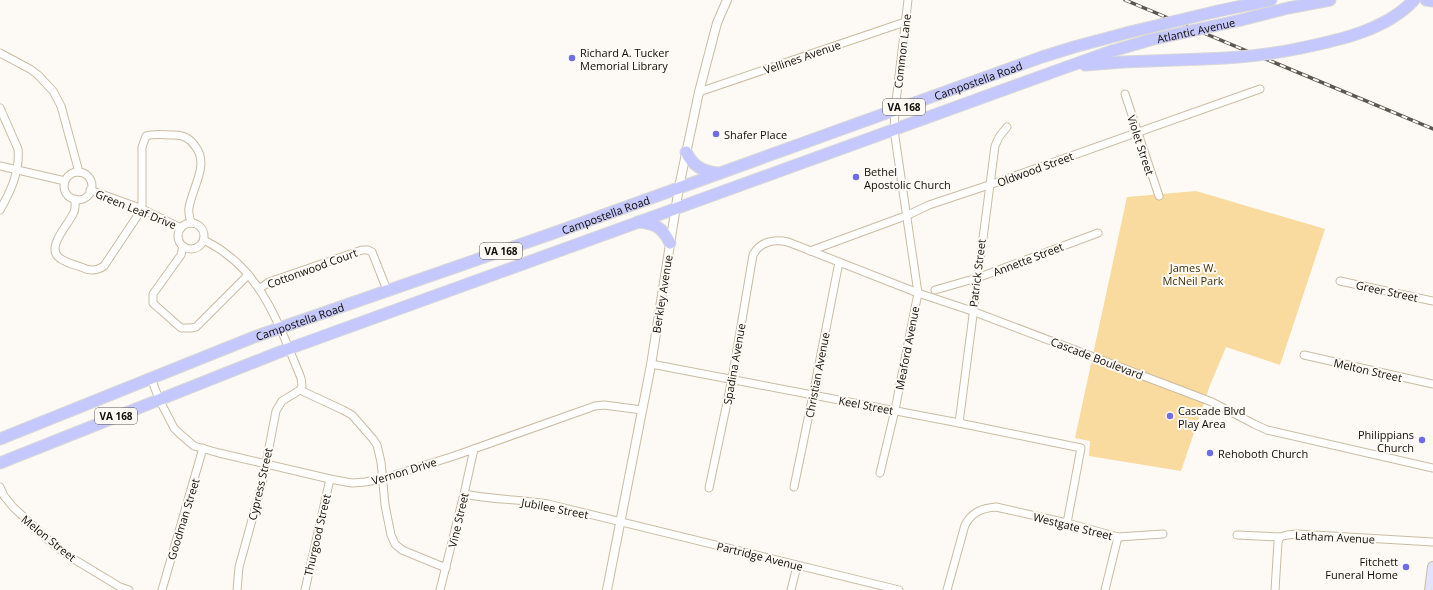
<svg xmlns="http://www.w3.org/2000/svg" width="1433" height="590" font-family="'Open Sans',sans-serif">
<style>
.green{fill:#f9da9f}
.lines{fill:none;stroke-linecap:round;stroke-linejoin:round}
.minor-casing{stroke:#cabca1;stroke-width:9}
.tertiary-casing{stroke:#cabca1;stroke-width:10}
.secondary-casing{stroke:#cabca1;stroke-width:12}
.primary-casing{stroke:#d9d8d7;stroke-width:13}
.minor{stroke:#fff;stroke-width:7}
.tertiary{stroke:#fff;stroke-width:8}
.secondary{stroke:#e2e3fe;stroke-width:10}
.primary{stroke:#c5c8fd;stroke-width:11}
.rail-casing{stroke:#5c5750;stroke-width:3.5}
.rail{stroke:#fdfaf5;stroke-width:2;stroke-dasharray:6;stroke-linecap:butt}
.primary-bridge-casing{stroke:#d9d8d7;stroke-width:13;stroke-linecap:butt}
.primary-bridge{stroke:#c5c8fd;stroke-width:11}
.poi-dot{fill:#6e6ce6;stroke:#fdfaf5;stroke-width:1.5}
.labels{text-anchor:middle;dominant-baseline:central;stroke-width:4;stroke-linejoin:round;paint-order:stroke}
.shield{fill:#fdfaf5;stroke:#58534c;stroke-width:1}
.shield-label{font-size:10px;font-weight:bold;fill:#110c04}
.street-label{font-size:11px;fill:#110c04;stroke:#fdfaf5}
.poi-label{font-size:11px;fill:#110c04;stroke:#fdfaf5;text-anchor:start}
.park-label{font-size:11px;fill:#42310a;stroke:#fdfaf5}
</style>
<rect width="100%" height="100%" fill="#fdfaf5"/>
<!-- green -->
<polygon class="green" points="1196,191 1325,229 1280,365 1226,347 1210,385 1181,471 1089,456 1090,441 1075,438 1127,197"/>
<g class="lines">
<defs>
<g id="minor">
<polyline points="0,53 30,69 38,75 53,91 61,106 79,172"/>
<polyline points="699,92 905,22"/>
<polyline points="1125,94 1159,196"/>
<path d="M0,108L18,149C20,171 11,191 0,210"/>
<polyline points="0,166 65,181"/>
<circle cx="78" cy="186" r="14"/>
<polyline points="90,190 140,208 181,228"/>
<path d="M75,199C75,204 76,210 73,214C68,225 44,249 61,259C67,263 75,265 81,267C89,271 97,271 104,266L142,209V147L146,136C155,133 164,135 174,135C182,135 190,138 195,146C210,164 192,188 189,208C188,213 190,218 191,223"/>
<circle cx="191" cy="236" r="13"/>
<path d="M204,240C211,244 219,248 225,253C266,282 283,335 301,378L302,386L300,390"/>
<polyline points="183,246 181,255 153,294 153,303 155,305 181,328 191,328 196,327 248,275"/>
<polyline points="810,251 908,215 929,205 989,185 1260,89"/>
<polyline points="1340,281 1433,301"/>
<polyline points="259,289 269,282 362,250 368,250 372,252 387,290"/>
<polyline points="935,290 977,278 1098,233"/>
<polyline points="1304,355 1433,384"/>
<polyline points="651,364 959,423 1081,448 1067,523"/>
<polyline points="151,378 159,399 174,428 180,434 194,446 219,453 330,479 352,483 365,482 382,479 454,456 595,406 604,405 642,410"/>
<polyline points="300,390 343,410 352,415 373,439 377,445 381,462 385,505 391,535 395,544 402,550 446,568"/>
<polyline points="959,423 995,146 999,137 1007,127"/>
<polyline points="880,473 895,410 918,293 894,130 895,110 908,0"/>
<polyline points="0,487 4,496 13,507 46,538 67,555 120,587 129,590"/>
<polyline points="794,487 813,395 839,262"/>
<path d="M709,488L732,379L753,255C760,241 775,239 788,242L918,293L972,311L1212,402L1254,424L1267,430L1433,468"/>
<path d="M464,494C492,500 520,499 548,504L899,590"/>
<polyline points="1237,535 1280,537 1287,535 1297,534 1433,542"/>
<polyline points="162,590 203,448"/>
<polyline points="237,590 239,567 262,484 276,411 282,401 300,390"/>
<polyline points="305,590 330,479"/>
<polyline points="440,590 464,494 474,449"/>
<polyline points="791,590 797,566"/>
<path d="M947,590L965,525C972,512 982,508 996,507L1067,523L1118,537L1163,534"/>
<polyline points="1105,590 1118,537"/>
<polyline points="1275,590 1278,542 1280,537"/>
</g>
<polyline id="tertiary" points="607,590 651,365 679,187 699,92 717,23 727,0"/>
<polyline id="secondary" points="1430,590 1433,567"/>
<g id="primary">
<polyline points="1426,0 1433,1"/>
<polyline points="1218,11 1271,0"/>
<polyline points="1241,20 1288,8 1330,0"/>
<path d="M1301,48C1340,40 1386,30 1414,0"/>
<polyline points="1085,65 1123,62 1203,59"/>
<path d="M686,152C693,166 702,171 717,173"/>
<path d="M638,222C655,223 663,228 670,243"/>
<path id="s1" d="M0,439L254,337L565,229L1042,57L1074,47L1130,32"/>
<polyline points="0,463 277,353 1064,68 1112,51 1150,40"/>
</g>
</defs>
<!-- minor casing -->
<use href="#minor" class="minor-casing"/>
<!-- tertiary casing -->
<use href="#tertiary" class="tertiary-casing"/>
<!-- secondary casing -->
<use href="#secondary" class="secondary-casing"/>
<!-- primary casing -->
<use href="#primary" class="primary-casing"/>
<!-- minor -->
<use href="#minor" class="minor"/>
<!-- tertiary -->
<use href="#tertiary" class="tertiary"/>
<!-- secondary -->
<use href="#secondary" class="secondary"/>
<!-- primary -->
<use href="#primary" class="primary"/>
<defs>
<polyline id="rail" points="1125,0 1433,129"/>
</defs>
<!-- rail casing -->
<use href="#rail" class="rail-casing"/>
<!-- rail -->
<use href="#rail" class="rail"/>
<defs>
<g id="primary-bridge">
<polyline points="1130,32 1218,11"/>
<path id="s2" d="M1150,40L1241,20"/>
<path d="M1203,59C1237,58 1269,55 1301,48"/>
</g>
</defs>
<!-- primary-bridge casing -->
<use href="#primary-bridge" class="primary-bridge-casing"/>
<!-- primary-bridge -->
<use href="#primary-bridge" class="primary-bridge"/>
</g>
<!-- markers -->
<g class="poi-dot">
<circle cx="572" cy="58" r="4"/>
<circle cx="716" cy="134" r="4"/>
<circle cx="856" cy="177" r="4"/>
<circle cx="1170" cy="416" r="4"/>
<circle cx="1422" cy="440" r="4"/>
<circle cx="1210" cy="453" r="4"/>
<circle cx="1406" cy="567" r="4"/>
</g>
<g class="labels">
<!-- shield labels -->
<g class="shield">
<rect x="883" y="99" width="42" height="16" rx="3"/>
<rect x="480" y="243" width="42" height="16" rx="3"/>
<rect x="95" y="408" width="42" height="16" rx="3"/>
</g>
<g class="shield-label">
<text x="904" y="107">VA 168</text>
<text x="501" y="251">VA 168</text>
<text x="116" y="416">VA 168</text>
</g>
<!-- street labels -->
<g class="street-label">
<text stroke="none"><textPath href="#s2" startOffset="47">Atlantic Avenue</textPath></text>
<text transform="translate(902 51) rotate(-83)">Common Lane</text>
<text transform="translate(802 57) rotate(-19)">Vellines Avenue</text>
<text stroke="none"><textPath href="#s1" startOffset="1042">Campostella Road</textPath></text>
<text transform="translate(1141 145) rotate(72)">Violet Street</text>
<text transform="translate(1035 169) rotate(-20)">Oldwood Street</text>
<text transform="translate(136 209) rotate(22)">Green Leaf Drive</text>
<text stroke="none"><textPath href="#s1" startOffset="646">Campostella Road</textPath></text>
<text transform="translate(1028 259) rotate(-21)">Annette Street</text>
<text transform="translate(312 268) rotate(-20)">Cottonwood Court</text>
<text transform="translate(977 273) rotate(-83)">Patrick Street</text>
<text transform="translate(1387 291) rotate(12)">Greer Street</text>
<text transform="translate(662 294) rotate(-81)">Berkley Avenue</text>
<text stroke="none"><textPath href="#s1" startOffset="322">Campostella Road</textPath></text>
<text transform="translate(907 348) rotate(-79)">Meaford Avenue</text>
<text transform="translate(1097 358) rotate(21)">Cascade Boulevard</text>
<text transform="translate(734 364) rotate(-80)">Spadina Avenue</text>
<text transform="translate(1368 370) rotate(13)">Melton Street</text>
<text transform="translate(817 375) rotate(-79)">Christian Avenue</text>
<text transform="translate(866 405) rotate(11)">Keel Street</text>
<text transform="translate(404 471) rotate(-17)">Vernon Drive</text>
<text transform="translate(260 484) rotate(-77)">Cypress Street</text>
<text transform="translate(555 508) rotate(11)">Jubilee Street</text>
<text transform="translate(183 519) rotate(-73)">Goodman Street</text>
<text transform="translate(458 520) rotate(-77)">Vine Street</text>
<text transform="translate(1073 526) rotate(14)">Westgate Street</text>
<text transform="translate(317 535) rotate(-77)">Thurgood Street</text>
<text transform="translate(1335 537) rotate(3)">Latham Avenue</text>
<text transform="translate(49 538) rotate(39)">Melon Street</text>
<text transform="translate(760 556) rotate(14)">Partridge Avenue</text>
</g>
<!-- poi labels -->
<g class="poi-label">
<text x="580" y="52">Richard A. Tucker<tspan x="580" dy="13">Memorial Library</tspan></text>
<text x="724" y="134">Shafer Place</text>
<text x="864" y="171">Bethel<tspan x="864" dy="13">Apostolic Church</tspan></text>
<text x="1178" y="410">Cascade Blvd<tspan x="1178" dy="13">Play Area</tspan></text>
<text x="1414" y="434" text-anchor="end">Philippians<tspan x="1414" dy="13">Church</tspan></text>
<text x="1218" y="453">Rehoboth Church</text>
<text x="1398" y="561" text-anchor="end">Fitchett<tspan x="1398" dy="13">Funeral Home</tspan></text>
</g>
<!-- park labels -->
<g class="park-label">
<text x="1193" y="267">James W.<tspan x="1193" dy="13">McNeil Park</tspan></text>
</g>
</g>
</svg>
